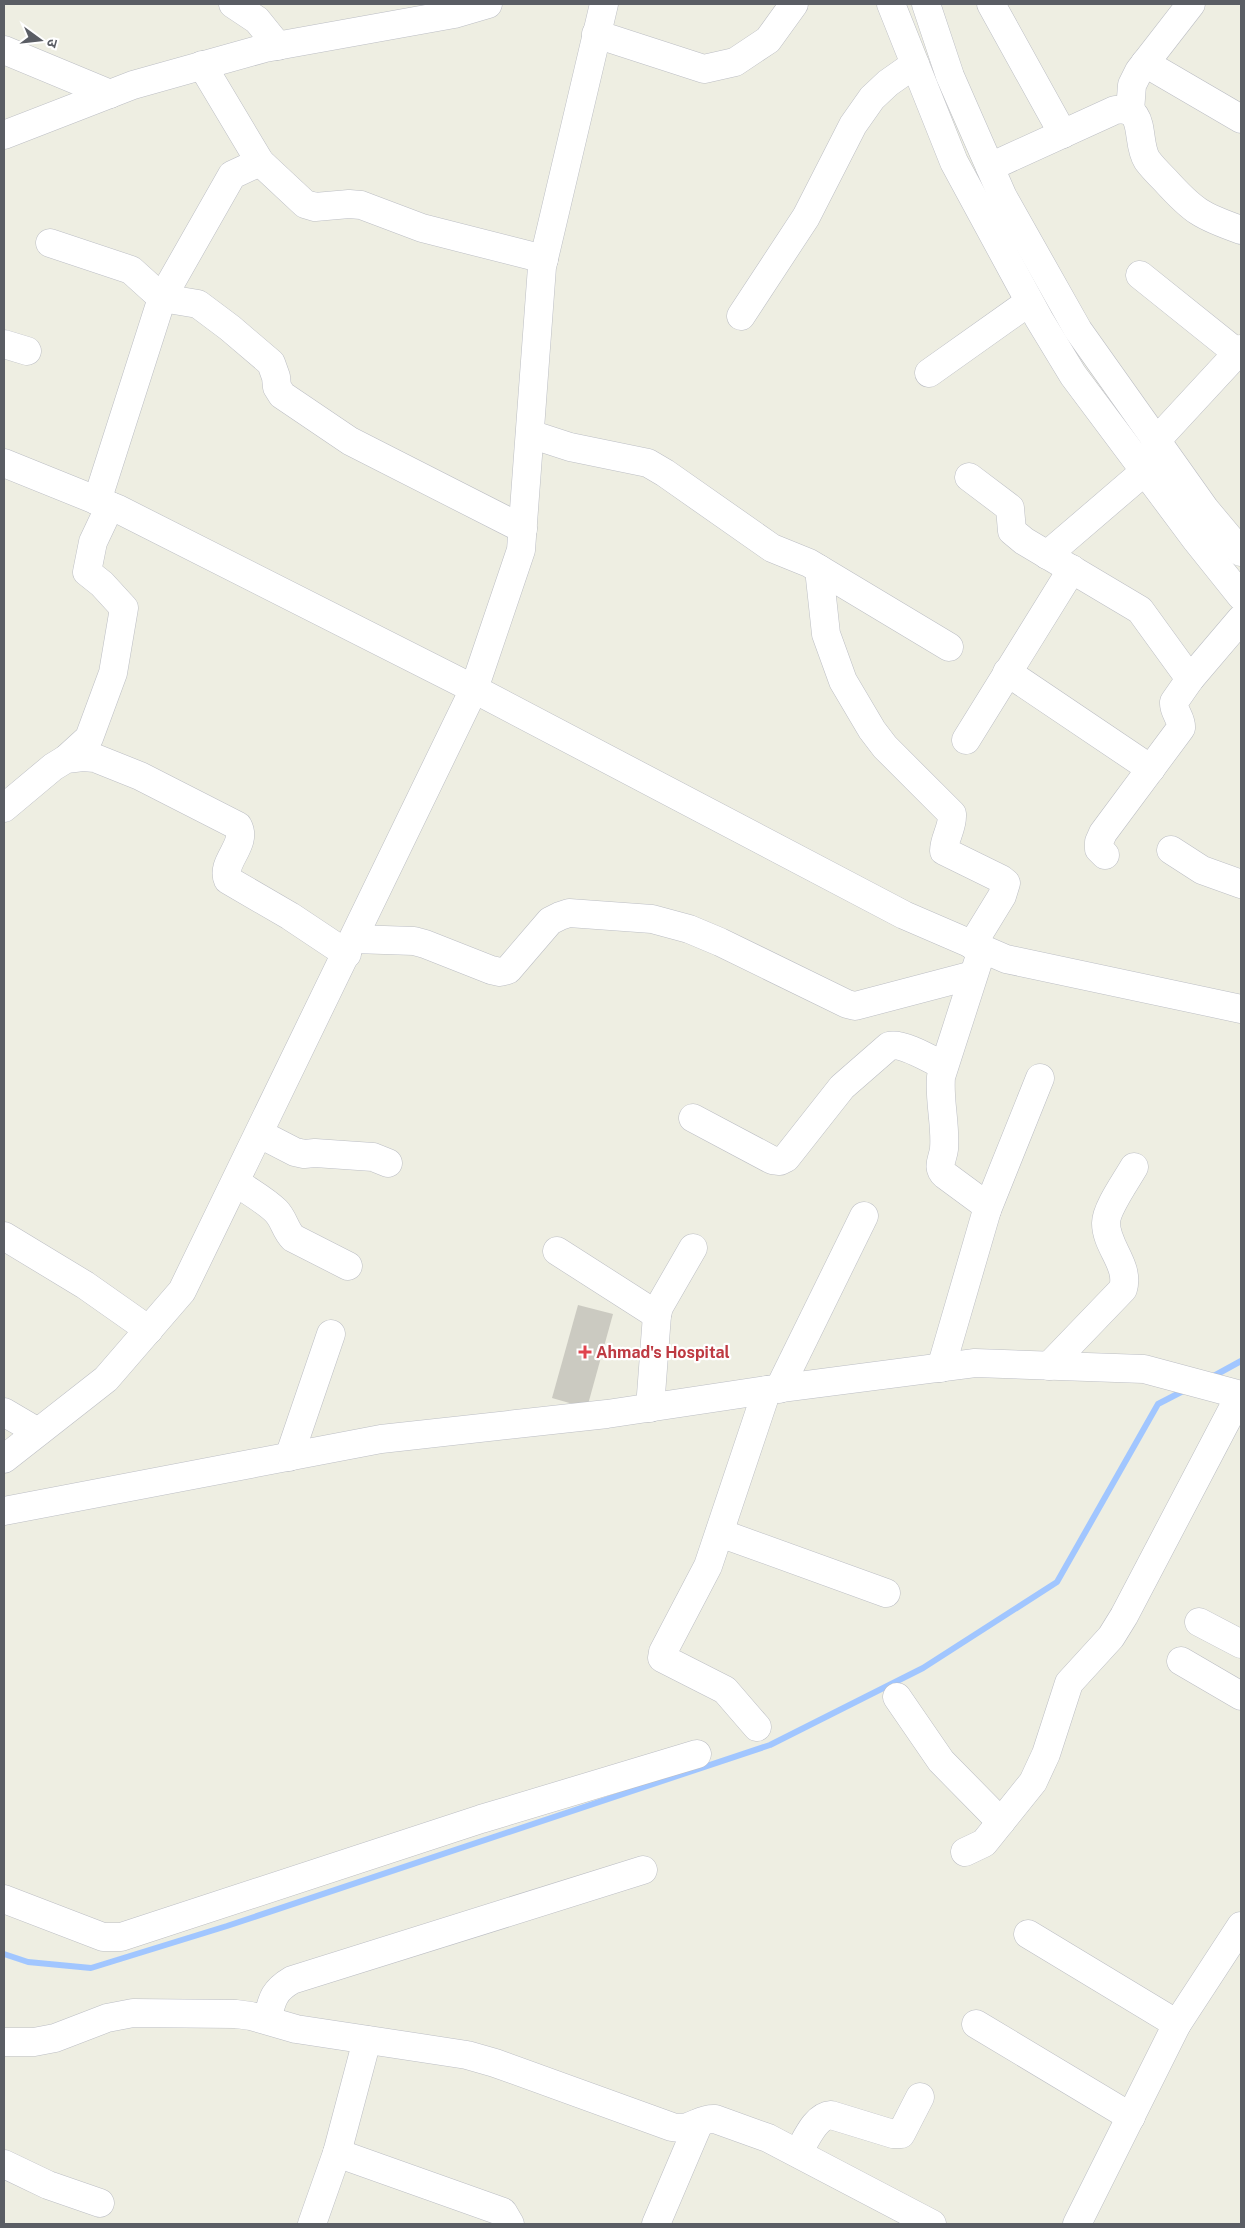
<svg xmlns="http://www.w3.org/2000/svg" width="1245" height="2228" font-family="'Public Sans','Noto Sans Devanagari',sans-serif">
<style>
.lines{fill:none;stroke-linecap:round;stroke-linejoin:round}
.stream{stroke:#a1c6ff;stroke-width:6}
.building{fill:#cbcac1}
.minor-casing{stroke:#bcbec4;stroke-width:29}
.minor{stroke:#fff;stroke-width:28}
.health-dot{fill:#e0444e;stroke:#fff;stroke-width:2}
.labels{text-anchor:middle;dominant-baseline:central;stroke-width:4.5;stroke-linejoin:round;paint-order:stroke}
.health-label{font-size:16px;font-weight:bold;fill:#be3a42;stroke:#fff;text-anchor:start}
</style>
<rect width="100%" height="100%" fill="#eeeee2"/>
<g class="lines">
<!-- stream -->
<g class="stream">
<polyline points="1210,1378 1241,1361"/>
<polyline points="4,1954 28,1962 91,1968 227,1926 770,1745 923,1668 1057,1582 1158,1404 1187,1389"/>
</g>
</g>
<!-- building -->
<polygon class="building" points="578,1305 613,1314 587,1408 552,1398"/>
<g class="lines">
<defs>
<g id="minor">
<polyline points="233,4 257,20 278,46"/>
<polyline points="891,4 954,162 1039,319 1073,375 1197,541 1241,596"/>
<polyline points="926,4 950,76 1003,197 1078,330 1205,509 1241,552"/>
<polyline points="991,4 1063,134"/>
<polyline points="596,34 704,69 735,62 768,40 794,4"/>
<polyline points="4,50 110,94"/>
<polyline points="1145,63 1241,119"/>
<polyline points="202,65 260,162 305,204 315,207 349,204 361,205 422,228 544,259"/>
<polyline points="1130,111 1132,85 1139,71 1191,4"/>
<polyline points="4,135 133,85 265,48 454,14 488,4"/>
<path d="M990,167L1115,110C1148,105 1135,141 1147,160C1152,167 1159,174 1165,180C1193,211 1201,216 1241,230"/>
<polyline points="50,243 131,270 162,298 198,304 230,328 271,363 276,377 277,387 282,395 350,441 523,529"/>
<polyline points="1140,275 1241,356"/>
<polyline points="741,316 806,217 853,125 872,98 888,83 915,64"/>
<polyline points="4,344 27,351"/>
<polyline points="929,373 1029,302"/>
<polyline points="530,434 570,447 648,463 665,473 772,548 809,563 949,647"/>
<polyline points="1155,442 1241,349"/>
<polyline points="4,463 118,509 474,689 904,915 1006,959 1241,1009"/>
<polyline points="969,477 1010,508 1012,531 1024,541 1140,610 1190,679"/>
<polyline points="97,501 162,298 232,175 260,162"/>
<polyline points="1047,555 1145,471"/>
<path d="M819,569L826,634L843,681L872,730L885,747L952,814C953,828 944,838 944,851L1001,879L1006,883L1002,896L972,945"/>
<polyline points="1007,672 1151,769"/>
<polyline points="966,740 1072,569"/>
<polyline points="66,759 89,738 113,673 124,608 102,584 87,572 93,542 110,506"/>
<path d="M4,808L53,767L66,759L83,757L95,758L140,776L238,826C248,845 220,862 228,880L290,916L347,954"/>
<polyline points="1171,850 1202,870 1241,884"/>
<path d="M1105,855L1099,849V842L1103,833L1181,728C1182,718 1173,712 1174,702L1190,679L1241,619"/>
<polyline points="354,939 414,941 425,944 491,970 500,972 508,970 550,921 560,916 569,913 652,919 689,929 720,942 847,1004 855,1006 973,975"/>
<path d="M693,1118L772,1160L780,1161L786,1158L842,1087L889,1046C902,1042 932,1060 944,1066"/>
<polyline points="260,1134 295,1152 304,1154 315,1153 373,1157 388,1163"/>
<path d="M236,1182C248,1191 265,1200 276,1211C284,1219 285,1230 293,1238L348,1266"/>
<polyline points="987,1210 1040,1078"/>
<polyline points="4,1236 85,1285 149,1330"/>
<polyline points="557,1251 657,1315"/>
<path d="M1049,1366L1123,1289C1130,1265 1106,1247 1106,1223C1106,1209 1126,1181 1134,1167"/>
<path d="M941,1368L987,1210L983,1203L945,1175C936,1167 943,1159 944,1149C946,1125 939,1101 941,1077L978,962"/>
<polyline points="779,1389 864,1216"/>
<polyline points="650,1408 657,1315 659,1307 693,1248"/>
<polyline points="4,1412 38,1432"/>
<polyline points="289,1457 331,1334"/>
<polyline points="4,1459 106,1379 182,1291 474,689 521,550 542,267 604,4"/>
<polyline points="4,1511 381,1439 607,1414 767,1390 975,1363 1144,1369 1241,1395"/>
<polyline points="720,1533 886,1593"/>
<polyline points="1199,1622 1241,1644"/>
<polyline points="1181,1661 1241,1696"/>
<polyline points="897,1697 941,1761 1001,1822"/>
<polyline points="757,1727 725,1690 662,1658 663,1652 708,1566 767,1390"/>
<polyline points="965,1852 984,1843 1033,1782 1046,1754 1069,1683 1111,1637 1124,1616 1240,1395"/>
<polyline points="4,1899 103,1937 121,1937 481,1819 697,1754"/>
<polyline points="1028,1934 1177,2024"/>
<path d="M267,2020C272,2000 273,1991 292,1980L643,1870"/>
<polyline points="976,2024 1131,2117"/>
<path d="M4,2042H34L55,2038L107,2018L133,2013L236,2014L251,2016L296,2029L467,2055L495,2063L672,2127C694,2131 697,2118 715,2119L768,2138L932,2224"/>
<polyline points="337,2153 503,2212 510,2224"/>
<path d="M798,2153C806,2140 815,2116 831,2115L893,2134H901L920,2097"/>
<polyline points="4,2164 48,2185 100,2203"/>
<polyline points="312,2224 337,2153 367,2040"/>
<polyline points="656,2224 699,2123"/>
<polyline points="1077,2224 1177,2024 1241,1926"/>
</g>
</defs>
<!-- minor casing -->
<use href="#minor" class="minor-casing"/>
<!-- minor -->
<use href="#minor" class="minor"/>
</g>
<!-- markers -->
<path class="health-dot" d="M582.5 1344.5h5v5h5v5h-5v5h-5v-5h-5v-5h5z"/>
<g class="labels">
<!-- health labels -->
<g class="health-label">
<text x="596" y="1352">Ahmad's Hospital</text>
</g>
</g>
<!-- border -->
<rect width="1245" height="2228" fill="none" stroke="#5a5d64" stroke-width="10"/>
<!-- north arrow -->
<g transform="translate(40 40) rotate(105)" stroke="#ffffff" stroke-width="4" paint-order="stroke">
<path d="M0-4L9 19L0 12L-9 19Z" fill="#5a5d64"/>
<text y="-8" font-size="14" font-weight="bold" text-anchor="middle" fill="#5a5d64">उ</text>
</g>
</svg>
